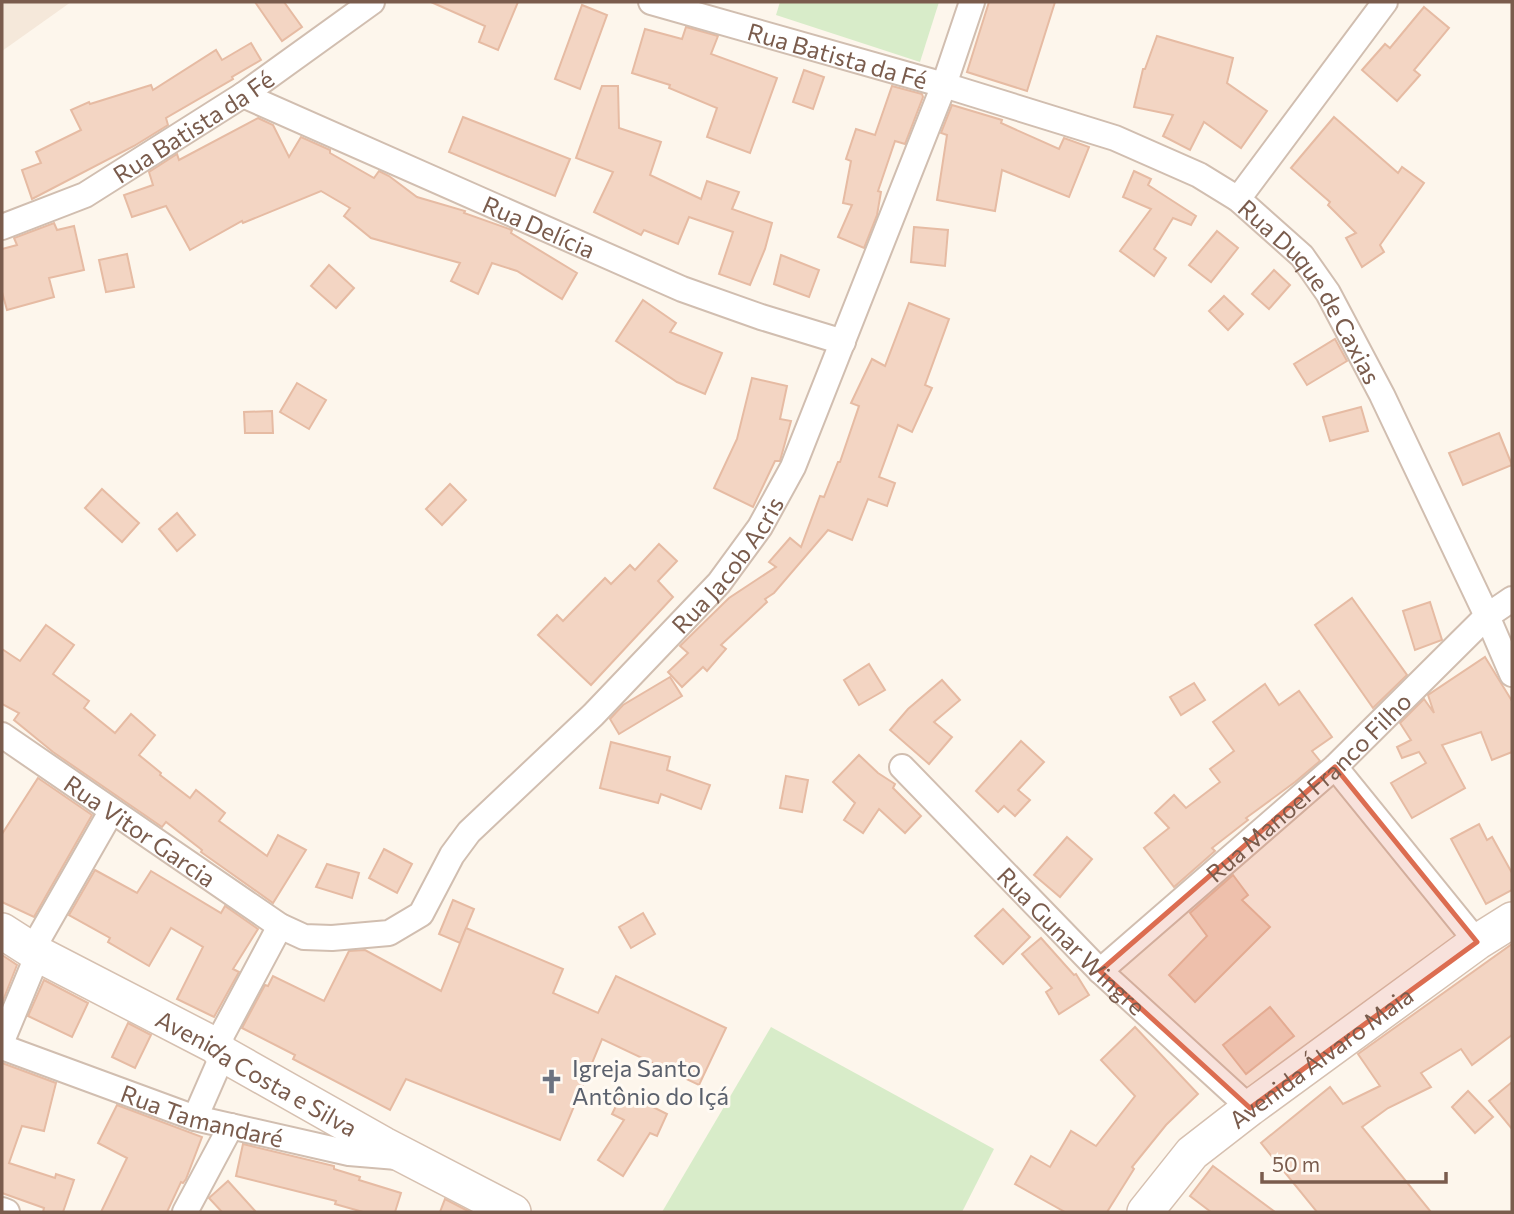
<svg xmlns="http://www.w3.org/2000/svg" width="1514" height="1214" font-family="Commissioner,sans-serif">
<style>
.residential{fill:#f5e8da}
.green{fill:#d8ecc9}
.building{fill:#f3d5c3;stroke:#e6bba3;stroke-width:2}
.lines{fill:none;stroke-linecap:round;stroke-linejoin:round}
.street-casing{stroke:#d1beb0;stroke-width:28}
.secondary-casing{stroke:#d6c0b0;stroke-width:38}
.street{stroke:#fff;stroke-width:24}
.secondary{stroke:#fff;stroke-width:35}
.marked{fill:#dc6d51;fill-opacity:0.2;stroke:#dc6d51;stroke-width:5;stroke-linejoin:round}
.labels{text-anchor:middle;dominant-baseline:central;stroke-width:6;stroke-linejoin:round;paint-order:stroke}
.street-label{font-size:24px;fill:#7a5c4d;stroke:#fffaf3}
.worship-label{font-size:24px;fill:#5b616d;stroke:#fffaf3;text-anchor:start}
</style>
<rect width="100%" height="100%" fill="#fdf6ec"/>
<!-- residential -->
<polygon class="residential" points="2,2 71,2 2,51"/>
<!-- green -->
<g class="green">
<polygon points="780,2 939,2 920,62 776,15"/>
<polygon points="771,1027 994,1149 962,1212 662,1212"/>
</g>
<!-- building -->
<g class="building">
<polygon points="255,2 284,2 302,27 282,41"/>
<polygon points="431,2 518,2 498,50 479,42 485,26"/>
<polygon points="989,2 1055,2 1027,91 967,72"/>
<polygon points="582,5 607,15 580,89 555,79"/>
<polygon points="1424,7 1449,28 1414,70 1420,75 1397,101 1362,70 1385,44 1390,48"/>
<polygon points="686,27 718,36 711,54 777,78 750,153 707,137 717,108 669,88 670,85 632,73 645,29 682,39"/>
<polygon points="1157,36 1233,58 1227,83 1267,111 1241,148 1204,122 1190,150 1163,136 1173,115 1134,107 1143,69 1145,69"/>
<polygon points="251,43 261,60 232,77 233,79 166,118 168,125 134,146 32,199 22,170 41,163 36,152 81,130 71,110 89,102 90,104 151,85 153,90 216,50 222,60"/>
<polygon points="804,70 824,77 813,109 793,102"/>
<polygon points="602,86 618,86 619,128 661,142 650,175 701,199 707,181 739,192 732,209 772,223 765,249 750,285 719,274 733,232 689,217 678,244 644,230 641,235 594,212 613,172 576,158"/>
<polygon points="892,86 922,94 923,97 905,144 895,141 878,191 881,192 877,215 864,248 838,237 852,205 843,203 851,161 846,159 856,129 875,135"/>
<polygon points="952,105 1002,120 1001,123 1059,149 1064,138 1089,147 1069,197 1002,170 995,211 937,200 947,135 941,133"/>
<polygon points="463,117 570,159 555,196 449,152"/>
<polygon points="1334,117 1398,173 1402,167 1424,183 1380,245 1384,252 1362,267 1346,238 1356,233 1328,205 1330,202 1291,168"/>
<polygon points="258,118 273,125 289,157 301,137 330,150 330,153 374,178 379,171 389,176 417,197 465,211 464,213 512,230 511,233 577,273 562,299 517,271 492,263 478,294 451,281 460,263 371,238 344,216 350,208 321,191 243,223 242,221 190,250 166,206 132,217 124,195 153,185 149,172 177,154 179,160"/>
<polygon points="1134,171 1151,179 1148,185 1196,216 1191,225 1173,218 1154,249 1166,258 1154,276 1120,251 1151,209 1123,197"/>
<polygon points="54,223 57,230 74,226 84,270 49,278 54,297 7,310 2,292 2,249 17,245 14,238"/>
<polygon points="914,227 948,230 945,266 911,262"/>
<polygon points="1217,231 1238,248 1211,282 1189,265"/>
<polygon points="127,254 134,287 106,292 99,260"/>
<polygon points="781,255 819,270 809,297 774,284"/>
<polygon points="329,265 354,288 336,308 311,286"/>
<polygon points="1274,270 1290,285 1269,309 1252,294"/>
<polygon points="1224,296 1243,314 1228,330 1209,311"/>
<polygon points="643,300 676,323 670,332 722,353 705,394 677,382 616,341"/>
<polygon points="909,303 949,319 925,385 932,388 912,432 898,425 879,477 895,483 887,506 868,499 852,540 828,530 774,593 765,599 767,602 721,645 726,649 707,671 703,667 682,687 668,672 688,653 680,646 729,598 776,567 769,562 790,538 801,547 820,496 824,497 838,462 840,462 859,406 851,403 872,359 885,366"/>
<polygon points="1335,339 1347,361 1307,385 1294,364"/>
<polygon points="752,378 787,386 780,419 791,421 780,461 775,461 753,507 714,488 737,439"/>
<polygon points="297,383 326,400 309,429 280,412"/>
<polygon points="1361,407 1368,431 1330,441 1323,417"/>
<polygon points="272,411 273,433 245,433 244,412"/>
<polygon points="1499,433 1512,465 1463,485 1449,453"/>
<polygon points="450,484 466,500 442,525 426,509"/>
<polygon points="102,489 139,523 122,542 85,508"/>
<polygon points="177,513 195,535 177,551 159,529"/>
<polygon points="659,544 677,561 658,581 673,597 591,685 538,635 557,615 563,621 605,578 611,584 630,565 635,570"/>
<polygon points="1352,598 1407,675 1373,708 1315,625"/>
<polygon points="1430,602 1442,640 1415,650 1403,611"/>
<polygon points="46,625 74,645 53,674 89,701 84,708 115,733 131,714 155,735 139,755 161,773 160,775 190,798 196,790 225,813 219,821 267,856 278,835 306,850 273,903 201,852 202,850 166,822 162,827 53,752 14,720 19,713 2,704 2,649 20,661"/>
<polygon points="1485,657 1512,701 1512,752 1492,760 1481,732 1442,745 1465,788 1412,818 1391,783 1426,763 1419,752 1402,758 1397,747 1411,740 1400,723 1424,699 1434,713 1428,695"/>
<polygon points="869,664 885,690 859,705 844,680"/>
<polygon points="670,677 682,696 619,734 610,719 623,705"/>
<polygon points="942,680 960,700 934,722 952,737 929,764 890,730 908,709"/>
<polygon points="1194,683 1205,700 1181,715 1170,697"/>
<polygon points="1265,684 1279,705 1299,691 1332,737 1312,751 1320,761 1295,782 1246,818 1248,820 1212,848 1215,851 1174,887 1144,848 1169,828 1155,813 1174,795 1186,808 1220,782 1210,769 1234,751 1213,722"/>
<polygon points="1021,741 1044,762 1018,790 1030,800 1015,816 1004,806 998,812 976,791"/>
<polygon points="611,742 670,757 667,770 710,785 701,809 661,794 658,803 600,788"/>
<polygon points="859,755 878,773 895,784 893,788 921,816 905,833 879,809 863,833 844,820 855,803 833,782"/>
<polygon points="786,776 808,780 802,812 780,808"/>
<polygon points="38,778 92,815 34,917 2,902 2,834"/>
<polygon points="1479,824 1487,840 1492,837 1512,873 1512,890 1486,904 1451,839"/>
<polygon points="1067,837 1092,859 1060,897 1034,875"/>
<polygon points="384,849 412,864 397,893 369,878"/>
<polygon points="327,864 359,873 352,898 316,887"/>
<polygon points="95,870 137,893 151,871 221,913 225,906 258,929 233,969 239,972 214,1017 177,999 203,947 171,928 149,966 108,942 110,938 69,915"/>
<polygon points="1233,875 1248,895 1242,900 1270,927 1195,1002 1169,975 1207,936 1190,913"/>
<polygon points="453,900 474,909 460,943 439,934"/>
<polygon points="1003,909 1030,937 1003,964 975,936"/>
<polygon points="643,913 655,934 631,948 619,927"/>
<polygon points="466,928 563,969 553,993 598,1013 616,976 726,1028 699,1085 602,1039 560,1140 406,1079 390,1110 293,1059 295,1055 242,1028 265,985 268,986 273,976 324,1001 349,951 365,950 441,991"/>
<polygon points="1041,938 1074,975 1076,974 1089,995 1059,1014 1046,992 1052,988 1022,954"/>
<polygon points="1512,944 1512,1035 1472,1065 1461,1049 1421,1073 1431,1087 1388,1108 1362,1127 1431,1212 1317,1212 1261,1143 1330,1087 1343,1104 1380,1086 1358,1054"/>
<polygon points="2,955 17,965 2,1003"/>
<polygon points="44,980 88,1003 72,1037 28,1016"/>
<polygon points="1270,1007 1294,1036 1246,1074 1223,1045"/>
<polygon points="128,1023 151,1035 135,1068 112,1057"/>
<polygon points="1135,1027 1198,1094 1166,1125 1132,1167 1134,1169 1107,1212 1065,1212 1015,1184 1031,1156 1050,1167 1071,1131 1096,1146 1135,1096 1101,1060"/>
<polygon points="2,1063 56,1083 44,1131 22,1126 9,1163 55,1178 56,1174 74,1180 63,1212 43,1212 44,1208 2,1193"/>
<polygon points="1512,1082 1512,1129 1489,1101"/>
<polygon points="1468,1091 1493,1117 1475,1133 1452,1107"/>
<polygon points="623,1092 667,1114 657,1136 650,1133 623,1176 598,1160 624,1120 612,1114"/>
<polygon points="117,1105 202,1137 186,1179 183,1183 181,1182 167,1212 101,1212 127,1158 98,1143"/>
<polygon points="243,1144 334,1166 334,1169 360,1177 359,1180 401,1193 395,1212 363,1212 335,1204 336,1201 236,1176"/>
<polygon points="1213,1166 1275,1212 1211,1212 1190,1196"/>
<polygon points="228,1181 256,1212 222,1212 209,1198"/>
<polygon points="445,1199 470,1212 440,1212"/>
</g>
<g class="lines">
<defs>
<g id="street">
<path id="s1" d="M651,2L944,85L1115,138L1199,175L1238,199L1302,256L1328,293L1382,395L1487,616L1512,674"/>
<path id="s2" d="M243,95L682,289L761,317L843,342"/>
<polyline points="1238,199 1385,2"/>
<path id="s3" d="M2,227L85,195L243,95L372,2"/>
<path id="s4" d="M2,735L280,926L304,937L332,938L389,933L421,914L452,855L469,832L593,715L719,583L760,527L793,467L944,85L972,2"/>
<path id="s5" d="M902,767L1100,971L1250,1108"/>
<polyline points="1335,767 1477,942"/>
<polyline points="32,950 111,812"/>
<path id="s6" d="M1100,971L1335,767L1487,616L1512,599"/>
<polyline points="2,1041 38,954"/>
<polyline points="216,1046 280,926"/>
<path id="s7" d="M2,1047L195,1118L349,1153L397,1157"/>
<polyline points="195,1118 223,1054"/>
<polyline points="2,1210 7,1212"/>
<polyline points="185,1212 231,1126"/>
</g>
<g id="secondary">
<path id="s8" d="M2,931L38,954L216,1046L223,1054L384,1145L513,1212"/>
<path id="s9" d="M1145,1212L1192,1153L1250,1108L1477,942L1512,920"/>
</g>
</defs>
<!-- street casing -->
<use href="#street" class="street-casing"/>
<!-- secondary casing -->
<use href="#secondary" class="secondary-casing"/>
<!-- street -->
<use href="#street" class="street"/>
<!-- secondary -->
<use href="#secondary" class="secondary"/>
</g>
<!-- marked area -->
<path class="marked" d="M1335,767L1477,942L1250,1108L1100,971Z"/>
<!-- icons -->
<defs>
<symbol id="church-bare" viewBox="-9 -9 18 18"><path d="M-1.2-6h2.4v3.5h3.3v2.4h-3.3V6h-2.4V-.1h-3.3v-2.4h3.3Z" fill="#6b7280" stroke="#fffaf3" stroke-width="2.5" paint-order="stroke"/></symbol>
</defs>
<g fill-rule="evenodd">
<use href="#church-bare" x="534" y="1064" width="35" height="35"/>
</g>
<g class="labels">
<!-- street labels -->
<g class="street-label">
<text stroke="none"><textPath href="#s1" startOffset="194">Rua Batista da Fé</textPath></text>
<text stroke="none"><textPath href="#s3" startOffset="217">Rua Batista da Fé</textPath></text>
<text stroke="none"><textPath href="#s2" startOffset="324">Rua Delícia</textPath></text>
<text stroke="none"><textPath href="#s1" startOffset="740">Rua Duque de Caxias</textPath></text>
<text stroke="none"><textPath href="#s4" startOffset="954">Rua Jacob Acris</textPath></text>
<text stroke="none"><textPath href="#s6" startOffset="278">Rua Manoel Franco Filho</textPath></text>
<text stroke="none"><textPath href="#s4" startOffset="168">Rua Vitor Garcia</textPath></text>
<text stroke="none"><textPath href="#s5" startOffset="243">Rua Gunar Wingre</textPath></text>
<text stroke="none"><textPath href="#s9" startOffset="236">Avenida Álvaro Maia</textPath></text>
<text stroke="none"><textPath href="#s8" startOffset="292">Avenida Costa e Silva</textPath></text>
<text stroke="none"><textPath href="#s7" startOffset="212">Rua Tamandaré</textPath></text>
</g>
<!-- worship labels -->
<g class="worship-label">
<text x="572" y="1067">Igreja Santo<tspan x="572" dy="28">Antônio do Içá</tspan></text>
</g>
</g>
<!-- border -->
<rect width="1514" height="1214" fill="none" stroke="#7a5c4d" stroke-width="7"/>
<!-- scale -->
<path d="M1262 1172v10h184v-10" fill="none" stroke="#7a5c4d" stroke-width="3.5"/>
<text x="1272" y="1172" font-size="21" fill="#7a5c4d" stroke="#fffaf3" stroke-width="5" paint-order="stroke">50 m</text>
</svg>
